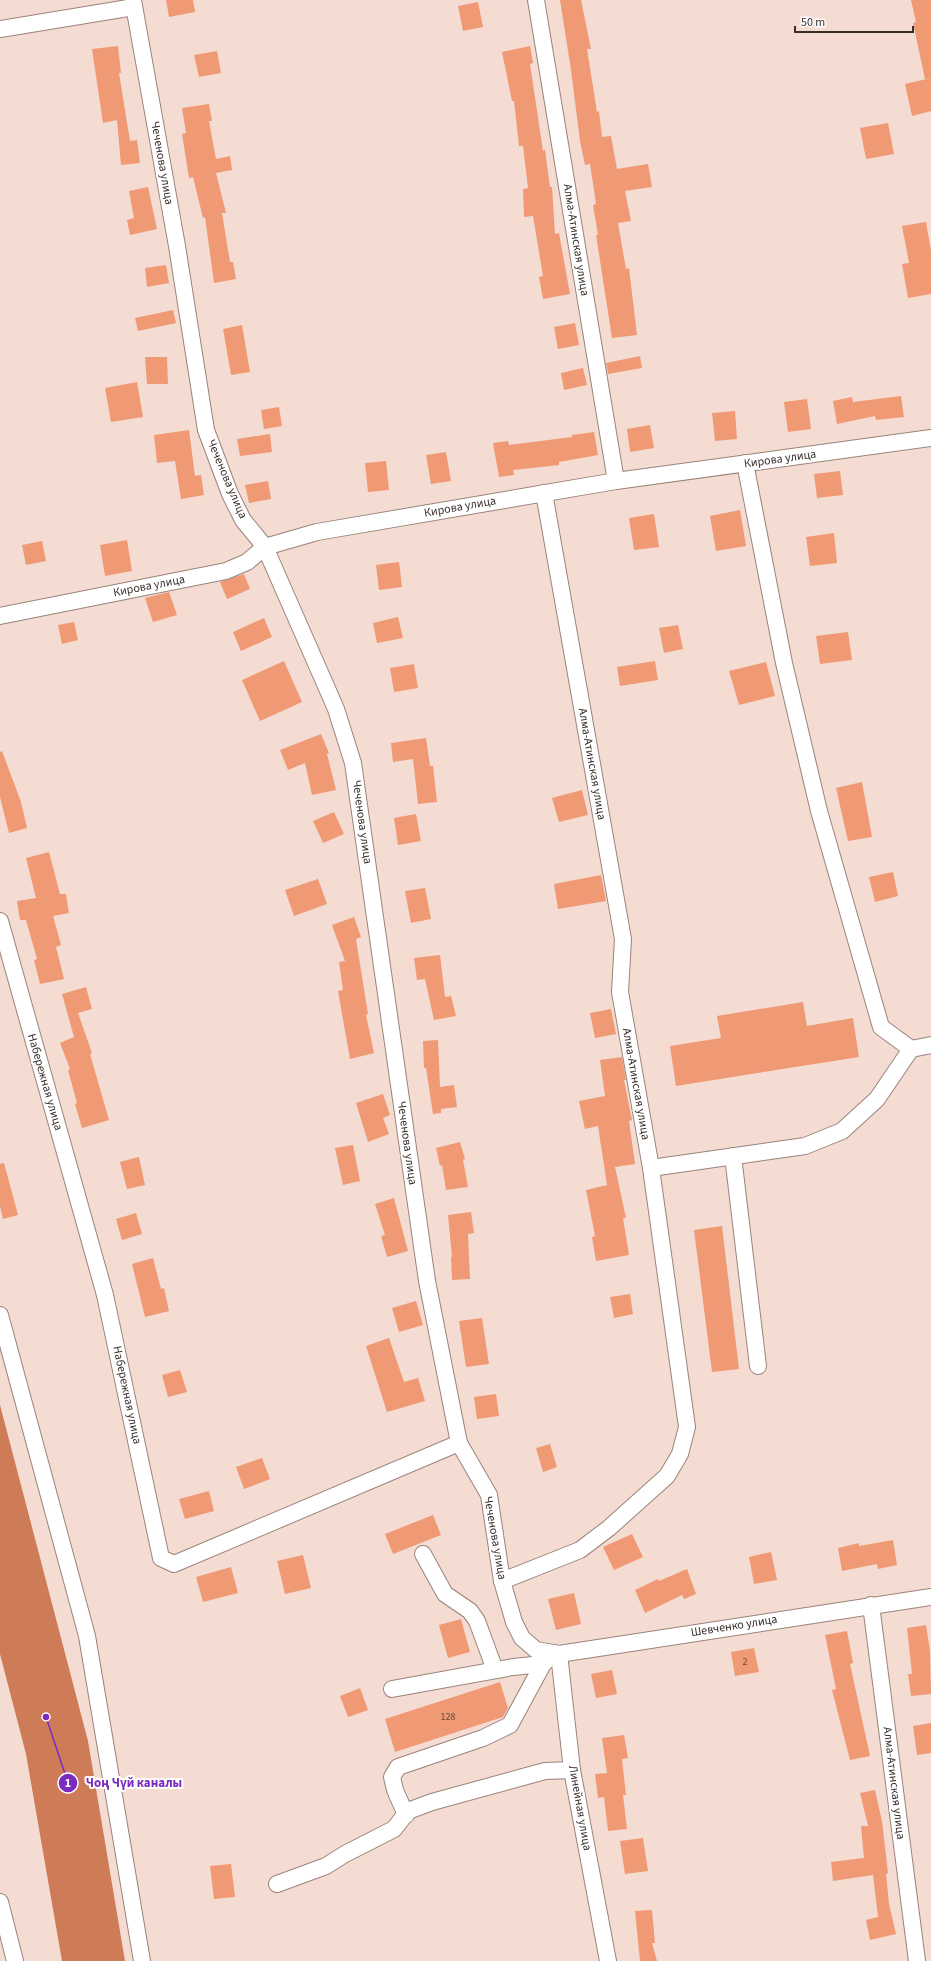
<svg xmlns="http://www.w3.org/2000/svg" width="931" height="1961" font-family="'Source Sans 3',sans-serif">
<style>
.water{fill:#ce7b57}
.building{fill:#f09975}
.lines{fill:none;stroke-linecap:round;stroke-linejoin:round}
.minor-casing{stroke:#9a837a;stroke-width:18}
.minor{stroke:#fff;stroke-width:16}
.labels{text-anchor:middle;dominant-baseline:central;stroke-width:4;stroke-linejoin:round;paint-order:stroke}
.number-label{font-size:10px;fill:#65493d}
.street-label{font-size:12px;fill:#372e2a;stroke:#fff}
.leader{fill:none;stroke:#7b2cbf;stroke-width:1.5}
.callout-dot{fill:#7b2cbf;stroke:#fff;stroke-width:1.5}
.mark-label{font-size:12px;text-anchor:middle;font-weight:bold;fill:#fff}
.callout-label{font-size:13px;text-anchor:middle;font-weight:bold;fill:#7b2cbf;stroke:#fff;stroke-width:4;stroke-linejoin:round;paint-order:stroke}
</style>
<rect width="100%" height="100%" fill="#f4dcd2"/>
<!-- water -->
<polygon class="water" points="0,1405 88,1741 125,1961 62,1961 26,1754 0,1654"/>
<!-- building -->
<g class="building">
<polygon points="166,0 193,0 195,12 169,17"/>
<polygon points="560,0 581,0 591,49 587,49 597,112 599,111 602,137 611,136 617,169 648,164 652,187 625,191 631,221 618,223 626,269 629,268 637,335 612,338 596,235 598,235 593,205 596,204 590,164 585,165 580,141 571,70"/>
<polygon points="911,0 931,0 931,78 925,79 913,23 916,22"/>
<polygon points="478,2 483,27 463,31 458,6"/>
<polygon points="118,46 121,73 119,73 130,141 137,140 140,163 121,165 117,120 103,123 92,49"/>
<polygon points="530,46 533,63 530,64 543,151 545,150 550,187 552,187 555,234 559,233 570,294 543,299 539,277 543,276 533,216 524,217 523,189 528,188 523,146 519,146 514,101 512,101 502,52"/>
<polygon points="217,51 221,73 199,77 194,55"/>
<polygon points="931,78 931,111 912,116 905,84"/>
<polygon points="209,104 212,121 209,121 216,159 230,156 232,170 216,173 226,213 222,213 230,262 233,262 236,279 214,283 205,217 203,218 193,177 189,178 182,134 186,133 182,108"/>
<polygon points="888,123 894,154 866,159 860,128"/>
<polygon points="148,187 157,229 130,235 127,220 134,218 129,191"/>
<polygon points="926,222 931,251 931,294 908,298 902,264 909,263 902,226"/>
<polygon points="166,265 169,283 147,287 145,268"/>
<polygon points="173,310 176,323 138,331 135,318"/>
<polygon points="575,323 579,345 558,349 554,327"/>
<polygon points="242,325 250,372 231,375 223,329"/>
<polygon points="640,356 642,368 608,374 606,363"/>
<polygon points="145,357 167,357 168,384 147,384"/>
<polygon points="583,368 587,385 564,390 561,373"/>
<polygon points="137,382 143,417 111,422 105,388"/>
<polygon points="901,396 904,417 876,420 875,416 837,424 833,401 852,397 853,402"/>
<polygon points="807,399 811,429 788,432 784,402"/>
<polygon points="279,407 282,426 264,429 261,410"/>
<polygon points="735,411 737,439 715,441 712,413"/>
<polygon points="650,425 654,448 630,452 627,429"/>
<polygon points="189,430 195,476 201,475 204,495 181,499 175,461 157,463 154,435"/>
<polygon points="594,432 598,455 559,462 559,465 513,470 514,475 499,477 493,443 508,441 509,445 572,437 572,435"/>
<polygon points="270,434 272,452 240,456 237,439"/>
<polygon points="446,452 451,481 431,484 426,455"/>
<polygon points="386,461 389,490 368,492 365,463"/>
<polygon points="840,471 843,495 817,498 814,474"/>
<polygon points="268,481 271,499 249,503 245,485"/>
<polygon points="740,510 746,546 716,551 710,516"/>
<polygon points="654,514 659,547 634,550 629,518"/>
<polygon points="834,533 837,563 810,566 806,537"/>
<polygon points="127,540 132,571 105,576 100,545"/>
<polygon points="42,541 46,561 26,565 22,545"/>
<polygon points="399,562 402,587 379,590 376,565"/>
<polygon points="244,574 250,589 227,599 220,582"/>
<polygon points="169,592 177,615 153,622 145,598"/>
<polygon points="398,617 403,638 377,643 373,623"/>
<polygon points="264,618 272,637 241,651 233,632"/>
<polygon points="74,622 78,640 62,644 58,625"/>
<polygon points="678,625 683,649 664,653 659,628"/>
<polygon points="848,632 852,660 820,664 816,636"/>
<polygon points="284,661 302,702 260,721 242,680"/>
<polygon points="655,661 658,680 620,686 617,667"/>
<polygon points="766,662 775,696 739,705 729,671"/>
<polygon points="414,664 418,688 394,692 390,668"/>
<polygon points="321,734 329,753 327,754 336,790 312,795 305,763 288,770 280,750"/>
<polygon points="426,738 430,766 433,766 437,802 418,804 413,759 393,762 391,743"/>
<polygon points="2,751 21,802 27,828 9,833 0,797 0,752"/>
<polygon points="862,782 872,837 848,841 836,788"/>
<polygon points="582,790 588,815 559,822 552,798"/>
<polygon points="334,812 344,834 323,843 313,821"/>
<polygon points="416,814 421,841 398,845 394,818"/>
<polygon points="49,852 60,894 66,894 69,913 53,916 61,945 56,947 64,979 40,984 34,960 37,959 26,920 20,920 17,901 36,898 26,858"/>
<polygon points="893,872 898,896 875,902 869,877"/>
<polygon points="601,875 606,901 558,909 554,884"/>
<polygon points="318,879 327,904 294,916 285,890"/>
<polygon points="425,888 431,919 411,923 405,891"/>
<polygon points="354,917 361,937 356,939 368,1014 366,1015 374,1053 350,1059 338,991 343,990 339,962 345,961 332,925"/>
<polygon points="440,955 445,997 451,996 456,1016 434,1020 425,979 417,980 414,958"/>
<polygon points="86,987 92,1009 78,1013 92,1053 90,1054 109,1120 82,1128 75,1104 77,1103 68,1070 70,1069 60,1043 74,1037 62,994"/>
<polygon points="803,1002 807,1026 853,1018 859,1057 676,1086 670,1046 721,1038 717,1016"/>
<polygon points="611,1009 616,1034 595,1038 590,1013"/>
<polygon points="438,1040 440,1087 454,1085 457,1107 441,1109 441,1113 433,1114 426,1068 424,1068 423,1041"/>
<polygon points="622,1057 626,1080 624,1080 632,1120 629,1121 635,1164 615,1167 626,1218 623,1218 629,1255 596,1261 592,1237 595,1236 586,1190 607,1185 598,1126 585,1129 579,1101 605,1096 600,1060"/>
<polygon points="383,1094 390,1115 383,1118 389,1134 368,1142 356,1103"/>
<polygon points="460,1142 465,1159 463,1160 468,1187 446,1190 442,1165 440,1166 436,1148"/>
<polygon points="353,1145 360,1181 343,1185 335,1148"/>
<polygon points="139,1157 145,1185 127,1189 120,1162"/>
<polygon points="4,1163 18,1215 3,1219 0,1206 0,1164"/>
<polygon points="394,1198 408,1251 387,1257 381,1236 385,1235 375,1204"/>
<polygon points="471,1212 474,1233 468,1234 470,1279 452,1280 451,1257 452,1257 448,1215"/>
<polygon points="136,1213 142,1234 122,1240 116,1219"/>
<polygon points="722,1226 739,1369 712,1372 694,1230"/>
<polygon points="153,1258 161,1289 164,1288 169,1311 145,1317 132,1264"/>
<polygon points="630,1294 633,1314 614,1318 610,1297"/>
<polygon points="416,1301 423,1325 399,1332 392,1308"/>
<polygon points="482,1318 489,1364 466,1367 459,1321"/>
<polygon points="389,1338 404,1382 418,1378 425,1401 387,1412 366,1346"/>
<polygon points="180,1370 187,1392 168,1397 162,1375"/>
<polygon points="496,1394 499,1416 477,1419 474,1397"/>
<polygon points="550,1444 557,1467 543,1472 536,1448"/>
<polygon points="262,1458 270,1479 244,1489 236,1467"/>
<polygon points="209,1491 214,1511 185,1519 179,1499"/>
<polygon points="433,1515 441,1535 393,1554 385,1534"/>
<polygon points="632,1534 643,1557 614,1570 603,1547"/>
<polygon points="893,1540 897,1565 878,1569 877,1564 842,1571 838,1548 859,1543 859,1546"/>
<polygon points="771,1552 777,1580 754,1584 749,1557"/>
<polygon points="303,1555 311,1588 285,1594 277,1561"/>
<polygon points="231,1567 238,1593 203,1602 196,1577"/>
<polygon points="687,1569 696,1594 684,1599 682,1595 645,1613 635,1590 658,1579 659,1581"/>
<polygon points="574,1593 581,1624 556,1630 548,1599"/>
<polygon points="461,1619 470,1652 448,1658 439,1625"/>
<polygon points="926,1625 930,1651 931,1694 911,1696 908,1674 912,1674 907,1628"/>
<polygon points="847,1631 853,1663 850,1664 870,1756 850,1760 832,1690 836,1689 825,1635"/>
<polygon points="754,1648 759,1672 735,1676 731,1652"/>
<polygon points="612,1670 617,1694 596,1698 591,1674"/>
<polygon points="500,1682 508,1708 503,1717 395,1752 385,1719"/>
<polygon points="360,1688 368,1710 348,1717 340,1696"/>
<polygon points="931,1723 931,1753 917,1755 913,1726"/>
<polygon points="624,1735 628,1758 622,1759 626,1795 623,1795 627,1829 608,1831 604,1797 598,1798 595,1774 607,1773 602,1738"/>
<polygon points="875,1790 882,1821 888,1873 886,1874 889,1904 896,1934 870,1940 866,1920 878,1917 873,1875 833,1881 831,1862 864,1858 861,1826 868,1826 860,1793"/>
<polygon points="643,1838 648,1871 625,1874 620,1841"/>
<polygon points="231,1864 235,1897 214,1899 210,1866"/>
<polygon points="652,1910 655,1943 652,1943 657,1961 640,1961 635,1911"/>
</g>
<g class="lines">
<defs>
<g id="minor">
<polyline points="133,0 177,246 206,430 230,494 243,520 265,547 336,709 353,763 427,1281 459,1443 489,1495 502,1581 514,1622 522,1638 536,1650 559,1654 931,1597"/>
<polyline points="536,0 616,481"/>
<polyline points="0,29 134,7"/>
<polyline points="745,463 784,663 819,811 881,1027 911,1049"/>
<polyline points="0,616 226,571 247,562 265,547 317,532 616,481 931,438"/>
<polyline points="0,921 105,1295 161,1558 174,1564 459,1443"/>
<polyline points="733,1156 758,1366"/>
<polyline points="651,1168 805,1146 842,1131 877,1099 911,1049 931,1045"/>
<polyline points="0,1315 87,1636 142,1961"/>
<polyline points="423,1554 445,1594 470,1611 477,1621 495,1670"/>
<polyline points="502,1581 580,1550 609,1528 667,1476 680,1454 687,1427 651,1168 620,992 623,939 544,493"/>
<polyline points="871,1605 917,1961"/>
<polyline points="559,1654 572,1770 608,1961"/>
<polyline points="392,1689 513,1667 543,1664"/>
<polyline points="406,1815 395,1790 392,1777 398,1767 483,1738 510,1725 543,1664 554,1653"/>
<polyline points="277,1884 326,1866 345,1854 394,1829 408,1811 432,1802 545,1771 572,1770"/>
<polyline points="0,1902 15,1961"/>
</g>
</defs>
<!-- minor casing -->
<use href="#minor" class="minor-casing"/>
<!-- minor -->
<use href="#minor" class="minor"/>
</g>
<g class="labels">
<!-- number labels -->
<g class="number-label">
<text x="745" y="1662">2</text>
<text x="448" y="1717">128</text>
</g>
<!-- street labels -->
<g class="street-label">
<text transform="translate(162 163) rotate(80)">Чеченова улица</text>
<text transform="translate(576 240) rotate(81)">Алма-Атинская улица</text>
<text transform="translate(780 459) rotate(-8)">Кирова улица</text>
<text transform="translate(227 479) rotate(67)">Чеченова улица</text>
<text transform="translate(460 507) rotate(-10)">Кирова улица</text>
<text transform="translate(149 586) rotate(-11)">Кирова улица</text>
<text transform="translate(592 764) rotate(80)">Алма-Атинская улица</text>
<text transform="translate(362 822) rotate(82)">Чеченова улица</text>
<text transform="translate(45 1082) rotate(74)">Набережная улица</text>
<text transform="translate(636 1084) rotate(80)">Алма-Атинская улица</text>
<text transform="translate(407 1143) rotate(82)">Чеченова улица</text>
<text transform="translate(127 1395) rotate(78)">Набережная улица</text>
<text transform="translate(495 1538) rotate(80)">Чеченова улица</text>
<text transform="translate(734 1626) rotate(-9)">Шевченко улица</text>
<text transform="translate(894 1783) rotate(83)">Алма-Атинская улица</text>
<text transform="translate(580 1808) rotate(80)">Линейная улица</text>
</g>
</g>
<!-- callouts -->
<path class="leader" d="M46 1717L68 1783"/>
<g class="callout-dot">
<circle cx="46" cy="1717" r="4"/>
<circle cx="68" cy="1783" r="10"/>
</g>
<g class="mark-label">
<text x="68" y="1787">1</text>
</g>
<g class="callout-label">
<text x="134" y="1787">Чоң Чүй каналы</text>
</g>
<!-- scale -->
<path d="M795 26v6h118v-6" fill="none" stroke="#372e2a" stroke-width="2"/>
<text x="801" y="26" font-size="12" fill="#372e2a" stroke="#ffffff" stroke-width="3" paint-order="stroke">50 m</text>
</svg>
